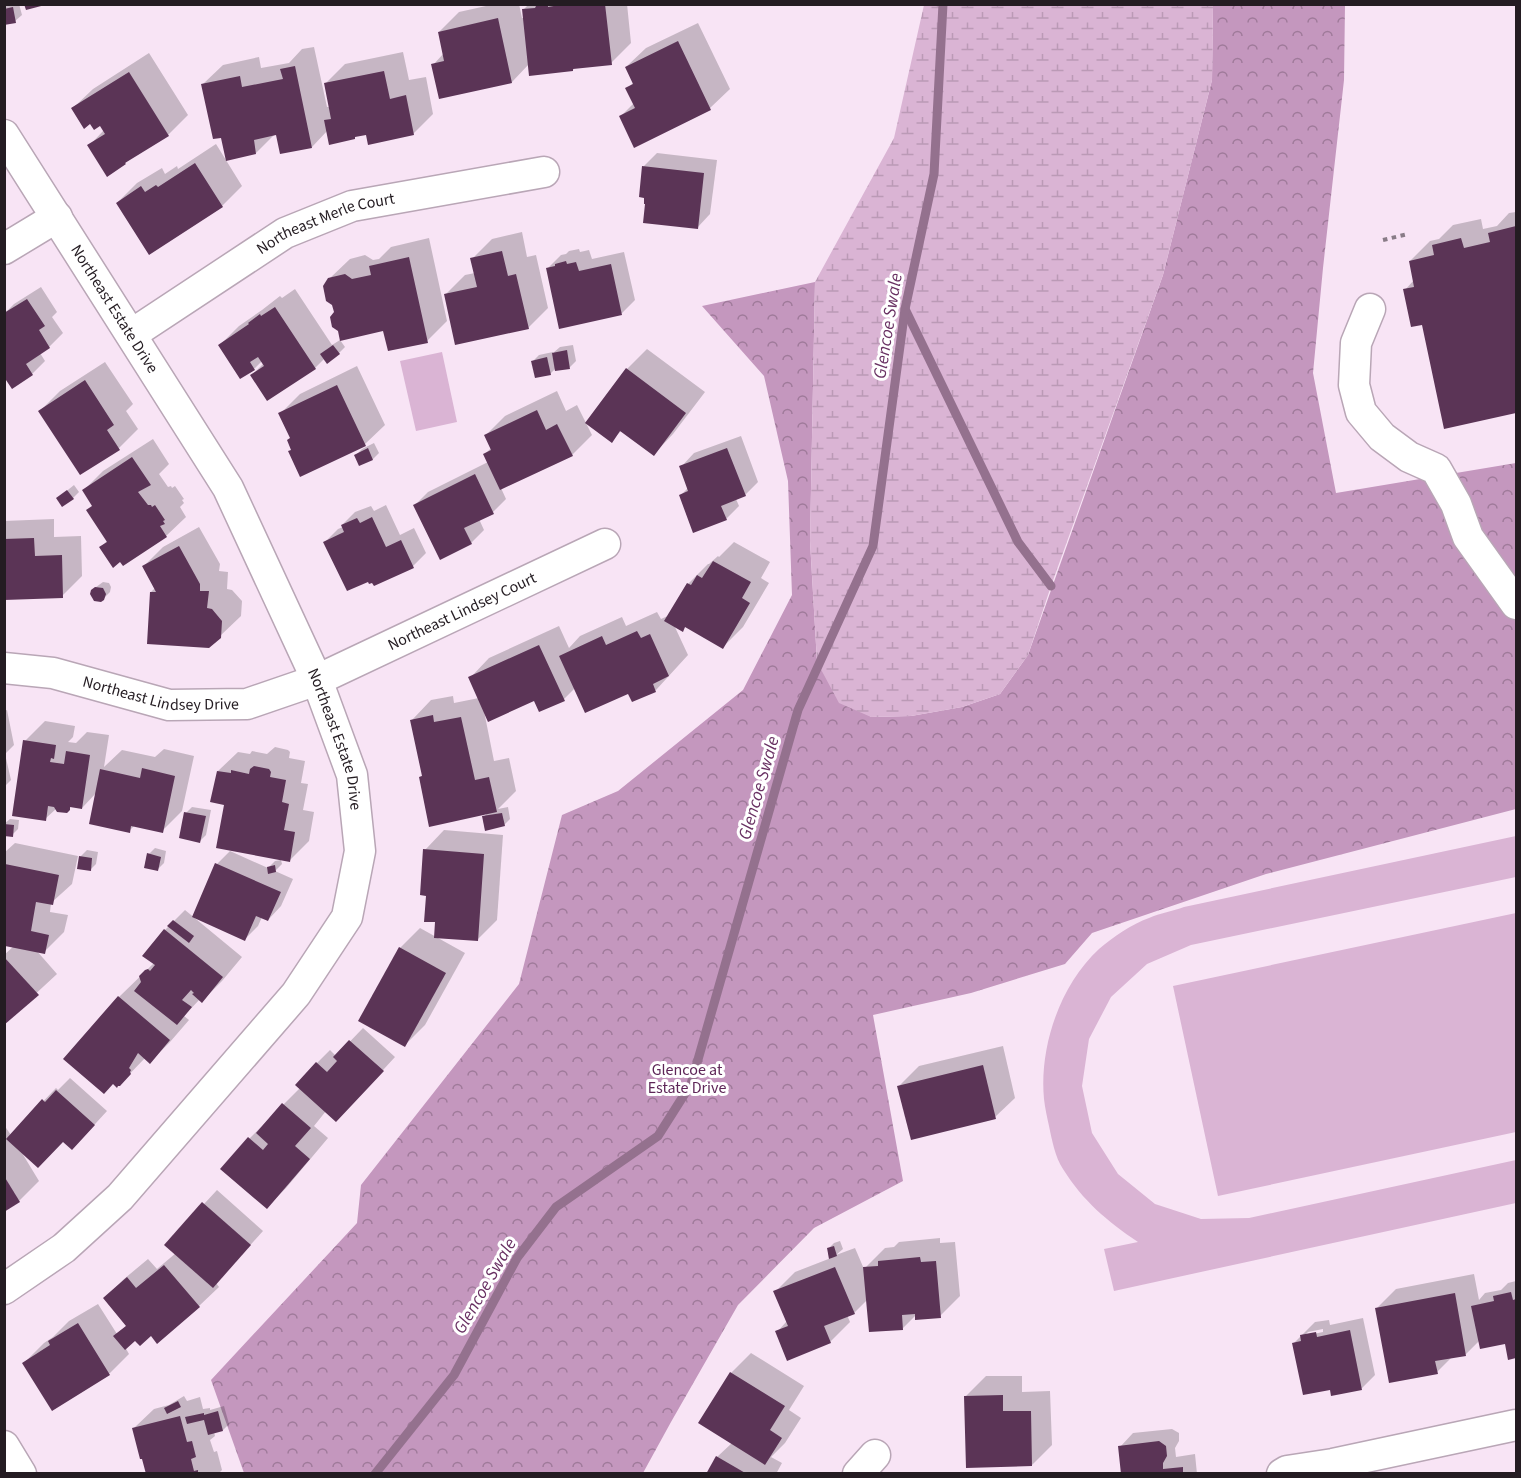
<svg xmlns="http://www.w3.org/2000/svg" width="1521" height="1478" font-family="'Source Sans 3',sans-serif">
<style>
.grass{fill:#dab4d4}
.forest{fill:url(#forest-crowns)}
.wetland{fill:url(#wetland-marsh)}
.shadow{fill:#0003;fill-rule:evenodd}
.lines{fill:none;stroke-linecap:round;stroke-linejoin:round}
.stream{stroke:#94718e;stroke-width:9}
.building{fill:#5b3456}
.minor-casing{stroke:#b9a6b6;stroke-width:33}
.path{stroke:#897c87;stroke-width:4;stroke-dasharray:4.5 4.5;stroke-linecap:butt}
.minor{stroke:#fff;stroke-width:30}
.labels{text-anchor:middle;dominant-baseline:central;stroke-width:6;stroke-linejoin:round;paint-order:stroke}
.street-label{font-size:16px;fill:#241c22;stroke:#fff}
.park-label{font-size:16px;fill:#5e2658;stroke:#fff}
.water-label{font-size:18px;font-style:italic;fill:#693163;stroke:#fff}
</style>
<defs>
<pattern id="forest-crowns" width="20" height="18" patternUnits="userSpaceOnUse" patternTransform="scale(1.5)"><rect width="20" height="18" fill="#c497be"/><path d="M2 6a3 3 0 1 1 6 0M12 15a3 3 0 1 1 6 0" fill="none" stroke="#9f7a9a"/></pattern>
<pattern id="wetland-marsh" width="20" height="14" patternUnits="userSpaceOnUse" patternTransform="scale(1.5)"><rect width="20" height="14" fill="#dab4d4"/><path d="M1 5h8M5 5V1M11 12h8M15 12V8" fill="none" stroke="#bb9ab6"/></pattern>
</defs>
<rect width="100%" height="100%" fill="#f8e4f5"/>
<!-- grass -->
<g class="grass">
<polygon points="442,352 457,422 416,431 400,361"/>
<path d="M1516,836V877L1191,945L1147,964L1111,997L1089,1039L1082,1086L1092,1133L1118,1174L1155,1204L1201,1219L1249,1218L1516,1160V1203L1114,1291L1104,1249L1138,1242C1107,1221 1083,1201 1063,1169C1055,1157 1052,1140 1049,1126C1047,1117 1045,1108 1044,1099C1039,1047 1060,985 1099,949C1113,937 1132,924 1149,918C1160,913 1173,911 1184,907Z"/>
<polygon points="1516,913 1516,1132 1218,1196 1173,986"/>
</g>
<!-- forest -->
<polygon class="forest" points="1213,5 1345,5 1344,80 1323,268 1313,373 1336,493 1516,463 1516,809 1266,874 1092,933 1065,964 971,993 873,1015 903,1181 814,1228 738,1305 671,1422 643,1473 244,1473 211,1380 357,1223 361,1185 519,984 562,815 618,791 743,690 792,595 788,481 764,376 702,306 815,282 810,541 817,662 871,717 911,716 962,707 1000,694 1028,655 1163,275 1212,80"/>
<!-- wetland -->
<polygon class="wetland" points="924,5 1213,5 1212,80 1163,275 1051,586 1028,655 1000,694 962,707 911,716 871,717 839,703 817,662 810,541 815,282 894,138"/>
<!-- shadow -->
<g class="shadow">
<polygon points="19,4 22,15 15,21 4,24 4,5"/>
<polygon points="495,4 519,4 522,18 524,18 523,10 529,4 627,4 631,43 611,63 575,67 573,70 529,64 512,82 433,65 444,53 439,32 459,12"/>
<polygon points="698,23 730,89 710,108 620,117 634,103 627,89 634,82 626,67 646,48"/>
<polygon points="314,47 327,107 330,107 326,83 345,64 403,52 409,80 426,77 433,114 413,134 367,133 357,135 354,138 328,130 312,147 277,133 275,134 256,153 222,136 203,84 223,65 259,57 261,68 289,63 302,49"/>
<polygon points="149,53 188,115 168,135 132,157 125,163 107,175 89,146 104,130 100,124 73,108 93,89"/>
<polygon points="216,144 242,186 222,206 149,253 117,203 137,183 162,168 165,174 177,166 178,169"/>
<polygon points="657,153 717,160 710,214 697,228 647,203 644,166"/>
<polygon points="1516,212 1516,412 1445,427 1423,323 1405,290 1414,280 1410,261 1430,241 1439,239 1453,225 1481,219 1483,229 1497,226 1509,213"/>
<polygon points="522,232 527,257 536,255 548,308 528,328 445,295 465,275 475,273 472,259 492,239"/>
<polygon points="429,238 447,321 427,341 384,329 335,312 329,279 350,259 365,255 373,260 379,259 391,247"/>
<polygon points="579,249 580,252 589,250 592,259 624,252 635,300 622,313 560,327 548,268 561,255 566,254 569,251"/>
<polygon points="41,287 57,312 52,317 63,333 49,347 40,353 45,361 32,374 13,387 4,314 14,304"/>
<polygon points="295,289 332,345 340,340 345,347 339,353 325,358 315,368 252,375 264,363 262,361 255,368 241,377 220,345 239,326 262,310 280,296 282,298"/>
<polygon points="573,345 576,361 570,367 556,368 550,374 533,361 539,355 553,352 553,353 560,347"/>
<polygon points="647,349 705,392 673,434 654,454 622,430 611,441 587,423 627,369"/>
<polygon points="105,362 133,404 126,411 138,429 119,448 40,411 60,391"/>
<polygon points="357,366 385,425 365,444 301,475 292,449 291,437 280,414 300,394"/>
<polygon points="557,391 566,411 577,405 592,435 572,455 501,488 506,499 493,512 479,519 484,530 471,543 415,505 428,492 488,462 485,454 491,448 486,435 505,416"/>
<polygon points="741,436 758,482 745,495 736,499 739,506 726,519 681,495 689,487 681,467 694,453"/>
<polygon points="153,439 169,464 159,474 168,487 171,486 172,488 175,486 184,499 182,500 184,503 180,507 186,517 166,536 101,547 108,540 93,505 84,490 103,471"/>
<polygon points="374,443 379,453 373,459 360,464 356,455 362,449"/>
<polygon points="74,485 79,492 73,498 58,498"/>
<polygon points="386,505 400,535 414,528 426,553 413,566 325,542 338,529 343,527 342,525 355,512 371,506 374,511"/>
<polygon points="54,519 54,537 81,536 82,576 62,596 4,598 4,521"/>
<polygon points="199,527 220,564 219,571 228,572 227,589 232,590 242,601 241,616 220,636 151,592 155,588 143,567 163,547"/>
<polygon points="734,542 770,562 761,578 769,583 743,627 723,647 686,626 682,630 674,625 688,655 656,690 633,700 629,692 575,688 564,699 540,710 535,699 484,711 494,761 509,758 516,791 498,809 508,807 510,819 504,825 484,817 488,812 420,777 423,775 412,720 431,700 453,696 454,703 479,698 470,678 489,658 559,626 569,648 580,636 622,617 626,626 657,612 661,619 670,615 688,584 708,564 709,564 718,556 719,557"/>
<polygon points="103,582 109,583 111,587 110,592 103,599 92,590"/>
<polygon points="7,710 14,745 5,754 11,780 4,787 4,711"/>
<polygon points="45,721 75,726 73,737 68,742 76,743 87,732 109,735 104,767 122,750 155,757 164,749 194,756 182,811 162,831 135,825 129,831 97,792 82,808 72,806 66,811 57,808 45,819 25,741"/>
<polygon points="275,747 288,750 290,752 289,758 305,761 301,783 308,784 303,810 314,812 309,841 289,861 226,804 218,771 238,752 250,754 252,751 267,754"/>
<polygon points="192,807 211,810 206,835 200,841 186,813"/>
<polygon points="10,819 19,820 18,829 12,835 4,824"/>
<polygon points="444,830 503,835 497,920 477,940 437,921 428,894 425,850"/>
<polygon points="15,843 78,856 72,884 51,903 50,912 68,915 64,932 44,952 36,950 57,974 4,1023 4,955 14,946 4,944 4,853"/>
<polygon points="155,848 166,851 164,863 158,869 149,854"/>
<polygon points="87,850 98,852 96,864 90,870 80,857"/>
<polygon points="230,851 268,868 275,861 281,860 282,864 275,871 293,879 281,906 268,920 262,917 258,926 245,939 217,864"/>
<polygon points="185,910 242,957 222,981 202,1001 200,999 184,1016 189,1020 170,1042 150,1062 145,1058 119,1085 65,1059 119,997 154,963 165,930"/>
<polygon points="420,928 465,953 425,1025 405,1045 400,948"/>
<polygon points="363,1028 395,1057 349,1107 326,1111 314,1126 328,1138 286,1188 267,1207 223,1169 250,1138 300,1088 317,1063 330,1050 336,1056"/>
<polygon points="1003,1046 1015,1098 995,1117 899,1086 919,1066"/>
<polygon points="70,1078 107,1111 85,1135 63,1140 22,1153 39,1181 19,1201 4,1210 4,1125 11,1135 56,1088 58,1090"/>
<polygon points="217,1190 263,1231 216,1283 219,1287 199,1306 151,1334 135,1339 125,1347 129,1354 110,1373 53,1409 24,1363 44,1343 53,1337 69,1321 98,1304 117,1334 127,1325 105,1298 124,1279 148,1259 157,1269 176,1253 167,1244"/>
<polygon points="940,1238 940,1243 955,1242 960,1296 940,1316 917,1314 903,1328 868,1299 854,1313 847,1315 850,1322 830,1342 777,1332 787,1321 775,1292 795,1272 831,1258 828,1249 834,1243 840,1241 843,1249 836,1255 855,1248 864,1269 885,1248 894,1247 899,1242"/>
<polygon points="1474,1274 1479,1300 1485,1293 1501,1290 1508,1283 1516,1281 1516,1357 1510,1358 1506,1342 1480,1340 1466,1354 1453,1356 1437,1372 1377,1308 1396,1289"/>
<path d="M1363,1318L1375,1375L1362,1388L1333,1394L1331,1388L1294,1343L1315,1322L1329,1320L1330,1325ZM1323,1329V1332L1304,1336L1308,1332Z"/>
<polygon points="751,1353 804,1386 789,1410 801,1418 785,1443 771,1457 782,1463 776,1474 708,1474 717,1457 732,1443 731,1373"/>
<polygon points="986,1376 1022,1376 1022,1392 1050,1391 1052,1445 1032,1465 966,1396"/>
<polygon points="184,1396 187,1401 200,1397 203,1409 210,1408 210,1410 224,1406 229,1424 223,1430 214,1432 215,1436 210,1440 214,1452 217,1451 222,1470 218,1474 148,1474 134,1428 154,1409 169,1405"/>
<polygon points="1172,1429 1179,1433 1179,1441 1175,1448 1176,1457 1195,1454 1197,1474 1123,1474 1120,1447 1133,1433"/>
</g>
<g class="lines">
<!-- stream -->
<g class="stream">
<polyline points="905,309 1018,542 1051,586"/>
<polyline points="375,1474 454,1375 517,1258 556,1207 658,1136 691,1084 798,710 873,546 905,309 934,174 943,4"/>
</g>
</g>
<!-- building -->
<g class="building">
<polygon points="24,4 45,4 45,5 26,10"/>
<polygon points="537,4 548,4 548,7 565,4 605,4 612,65 573,69 573,71 529,76 522,9 535,8"/>
<polygon points="13,7 16,23 4,25 4,9"/>
<polygon points="498,18 512,83 439,99 431,64 444,61 438,32"/>
<polygon points="678,41 711,110 634,148 619,116 635,108 625,88 633,84 625,67"/>
<polygon points="295,66 312,148 280,154 276,135 254,140 256,154 226,161 221,138 213,139 201,84 240,76 242,87 283,79 280,69"/>
<polygon points="384,71 390,99 406,95 414,135 368,145 366,135 355,137 355,139 329,145 324,120 331,119 324,83"/>
<polygon points="129,72 169,136 125,163 126,164 107,177 87,145 105,134 100,126 94,130 90,124 84,129 71,108"/>
<polygon points="195,163 223,207 149,255 116,203 141,186 145,192 156,185 158,187"/>
<polygon points="642,166 704,173 698,229 643,223 645,204 644,204 644,198 639,197"/>
<polygon points="1516,226 1516,413 1444,429 1422,325 1411,327 1403,289 1414,287 1409,261 1434,255 1432,245 1461,238 1464,248 1490,242 1488,233"/>
<polygon points="502,251 508,276 516,274 529,329 455,345 444,294 477,287 470,258"/>
<polygon points="409,257 428,343 388,351 383,331 340,341 338,331 332,327 330,317 334,312 332,305 326,301 323,286 328,278 345,274 352,279 371,275 369,266"/>
<polygon points="566,261 567,264 576,262 579,271 611,264 622,315 559,329 546,268 555,266 555,264"/>
<polygon points="27,299 45,326 39,330 50,348 26,364 33,375 12,389 4,377 4,313"/>
<polygon points="275,307 316,369 267,401 250,375 264,366 258,357 250,362 255,370 240,379 218,345 249,324 248,323 260,314 261,316"/>
<polygon points="333,345 340,354 327,364 320,354"/>
<polygon points="567,350 570,369 555,371 552,353"/>
<polygon points="547,357 551,375 535,378 531,361"/>
<polygon points="626,368 686,413 654,456 620,431 612,443 585,423"/>
<polygon points="85,380 114,425 107,430 120,450 80,475 38,411"/>
<polygon points="337,385 366,446 300,477 288,451 291,450 287,440 290,438 278,413"/>
<polygon points="537,410 546,430 557,424 573,456 500,490 483,454 491,450 484,435"/>
<polygon points="368,448 373,460 359,466 354,455"/>
<polygon points="727,448 746,496 721,506 727,520 693,533 679,495 688,491 679,466"/>
<polygon points="132,457 151,485 138,492 148,505 151,505 152,507 155,505 165,520 163,521 165,524 160,526 167,537 123,566 120,562 113,568 99,547 107,542 86,510 92,506 82,490"/>
<polygon points="475,474 494,514 464,528 472,544 440,560 413,505"/>
<polygon points="67,490 74,499 62,507 56,498"/>
<polygon points="372,517 386,547 401,540 414,568 374,586 372,583 369,584 368,582 347,591 323,542 344,532 341,525 357,518 360,523"/>
<polygon points="34,538 35,556 62,555 63,598 4,600 4,539"/>
<polygon points="179,546 200,584 200,591 209,591 207,608 212,609 222,621 221,638 209,648 147,644 150,592 156,592 142,566"/>
<polygon points="713,561 751,582 742,598 750,603 723,649 685,627 683,632 664,621 687,583 691,585 697,575 702,578"/>
<polygon points="95,587 103,588 106,594 104,600 101,602 94,601 90,594 91,590"/>
<polygon points="637,631 641,638 650,634 669,676 653,684 656,692 632,702 628,694 585,713 559,656 602,636 606,645"/>
<polygon points="539,645 565,701 539,712 534,701 488,722 468,677"/>
<polygon points="433,715 434,722 461,717 475,780 489,777 497,812 429,827 419,777 422,776 410,720"/>
<polygon points="23,740 56,745 54,759 51,758 50,762 64,764 66,751 90,755 82,809 70,807 70,810 67,813 57,812 54,807 48,806 46,821 12,816"/>
<polygon points="254,766 269,769 271,772 270,777 286,780 282,802 289,804 284,830 295,832 290,862 216,848 224,805 210,802 217,771 231,773 231,770 249,774 250,769"/>
<polygon points="142,768 175,776 163,833 131,826 130,833 89,824 100,769 140,778"/>
<polygon points="184,812 206,816 200,843 179,838"/>
<polygon points="502,813 505,826 485,831 482,816"/>
<polygon points="4,824 14,825 13,837 4,836"/>
<polygon points="423,849 484,854 478,941 434,938 435,922 424,922 426,896 420,895"/>
<polygon points="147,853 161,857 158,871 144,868"/>
<polygon points="79,856 92,858 91,871 77,869"/>
<polygon points="215,863 281,892 268,921 256,916 245,941 192,917"/>
<polygon points="5,864 59,875 53,905 36,902 31,931 49,935 45,954 5,946"/>
<polygon points="275,865 276,872 268,874 267,867"/>
<polygon points="173,920 194,936 189,943 167,926"/>
<polygon points="164,929 223,977 202,1003 192,994 194,993 191,990 182,1000 192,1007 177,1025 134,991 141,982 139,976 145,970 148,969 150,971 155,965 142,956"/>
<polygon points="399,947 446,973 405,1047 358,1021"/>
<polygon points="4,957 39,995 4,1025"/>
<polygon points="118,996 170,1040 150,1064 138,1053 129,1068 131,1070 130,1072 131,1074 120,1086 118,1086 117,1088 113,1084 104,1094 63,1059"/>
<polygon points="349,1040 384,1071 336,1122 295,1085 316,1062 327,1072 337,1061 333,1057"/>
<polygon points="983,1065 996,1119 911,1140 897,1086"/>
<polygon points="56,1090 95,1125 72,1150 63,1142 38,1168 6,1139 42,1099 45,1102"/>
<polygon points="282,1103 311,1128 295,1146 310,1159 267,1209 220,1169 248,1137 263,1150 268,1144 256,1133"/>
<polygon points="4,1176 20,1202 4,1212"/>
<polygon points="202,1202 251,1245 213,1288 164,1245"/>
<polygon points="834,1246 837,1256 829,1259 827,1248"/>
<polygon points="920,1257 921,1262 936,1261 941,1318 915,1320 915,1314 902,1315 903,1330 869,1332 863,1267 878,1266 878,1261"/>
<polygon points="164,1265 200,1307 157,1344 151,1336 140,1346 135,1341 125,1350 113,1336 126,1326 103,1298 127,1277 136,1288"/>
<polygon points="835,1267 855,1314 824,1326 831,1343 787,1361 775,1331 788,1326 773,1291"/>
<polygon points="1511,1292 1513,1300 1516,1299 1516,1358 1508,1360 1505,1344 1480,1349 1471,1306 1494,1301 1493,1296"/>
<polygon points="1455,1293 1466,1356 1435,1361 1438,1374 1389,1383 1375,1308"/>
<polygon points="78,1323 110,1375 52,1411 22,1363 50,1345 48,1341"/>
<polygon points="1350,1330 1362,1390 1331,1396 1330,1390 1303,1395 1292,1343 1301,1341 1300,1335 1316,1332 1317,1337"/>
<polygon points="730,1372 785,1406 770,1430 782,1438 765,1465 698,1423"/>
<polygon points="1003,1395 1003,1411 1031,1411 1032,1466 966,1468 964,1396"/>
<polygon points="178,1401 181,1407 167,1414 164,1408"/>
<polygon points="218,1411 223,1431 208,1435 204,1420 187,1424 185,1417 204,1413 204,1415"/>
<polygon points="180,1416 187,1442 192,1441 196,1457 191,1459 194,1471 198,1470 198,1474 146,1474 142,1459 140,1459 132,1428"/>
<polygon points="1159,1441 1166,1446 1167,1456 1163,1463 1163,1469 1183,1467 1183,1474 1121,1474 1118,1446"/>
<polygon points="716,1456 747,1474 706,1474"/>
</g>
<g class="lines">
<defs>
<g id="minor">
<path id="s1" d="M4,135L228,488L317,680L352,775L360,851L347,917L296,994L120,1197L64,1248L4,1289"/>
<polyline points="4,249 57,217"/>
<polyline points="1370,309 1356,343 1354,385 1361,412 1382,437 1409,457 1436,469 1456,504 1468,537 1516,604"/>
<path id="s2" d="M132,334L285,233L352,206L544,172"/>
<path id="s3" d="M4,668L53,673L169,705L247,704L317,680L605,544"/>
<polyline points="4,1446 21,1474"/>
<polyline points="858,1474 875,1455"/>
<polyline points="1282,1474 1287,1471 1333,1464 1516,1425"/>
</g>
</defs>
<!-- minor casing -->
<use href="#minor" class="minor-casing"/>
<!-- path -->
<polyline class="path" points="1383,240 1408,234"/>
<!-- minor -->
<use href="#minor" class="minor"/>
</g>
<g class="labels">
<!-- street labels -->
<g class="street-label">
<text stroke="none"><textPath href="#s2" startOffset="225">Northeast Merle Court</textPath></text>
<text stroke="none"><textPath href="#s1" startOffset="206">Northeast Estate Drive</textPath></text>
<text stroke="none"><textPath href="#s3" startOffset="482">Northeast Lindsey Court</textPath></text>
<text stroke="none"><textPath href="#s3" startOffset="160">Northeast Lindsey Drive</textPath></text>
<text stroke="none"><textPath href="#s1" startOffset="692">Northeast Estate Drive</textPath></text>
</g>
<!-- park labels -->
<g class="park-label">
<text x="687" y="1070">Glencoe at<tspan x="687" dy="18">Estate Drive</tspan></text>
</g>
<!-- water labels -->
<g class="water-label">
<text transform="translate(888 326) rotate(-81)">Glencoe Swale</text>
<text transform="translate(759 788) rotate(-74)">Glencoe Swale</text>
<text transform="translate(485 1286) rotate(-60)">Glencoe Swale</text>
</g>
</g>
<!-- border -->
<rect width="1521" height="1478" fill="none" stroke="#241c22" stroke-width="12"/>
</svg>
